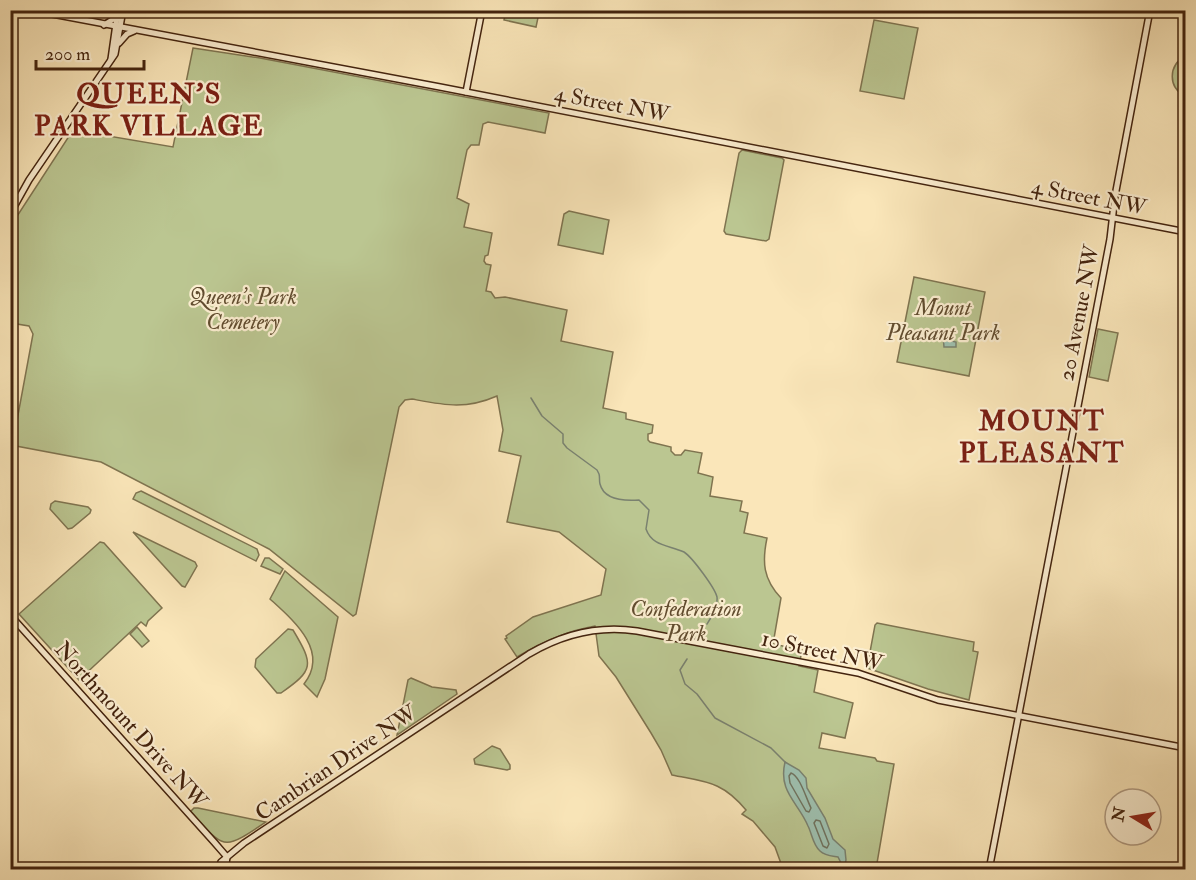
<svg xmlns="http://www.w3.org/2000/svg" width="1196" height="880" font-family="'IM FELL Double Pica',serif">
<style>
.green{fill:#bbc691;stroke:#7f7450;stroke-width:1.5}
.water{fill:#9ec0af;stroke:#7a816f;stroke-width:1.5}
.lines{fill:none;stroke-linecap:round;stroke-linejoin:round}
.shore{stroke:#70725e;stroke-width:1.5}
.stream{stroke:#7a816f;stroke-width:1.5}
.secondary-casing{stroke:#43230e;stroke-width:8}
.secondary{stroke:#fcefd2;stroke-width:5}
.labels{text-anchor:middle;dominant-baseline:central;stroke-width:4.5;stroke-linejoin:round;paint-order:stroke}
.street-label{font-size:22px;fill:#43230e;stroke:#fcefd2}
.park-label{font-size:22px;font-style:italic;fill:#614c2f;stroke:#fcefd2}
.district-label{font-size:28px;font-weight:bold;letter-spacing:1.5px;fill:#7a1f14;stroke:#fcefd2}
</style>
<rect width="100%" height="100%" fill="#fae6b9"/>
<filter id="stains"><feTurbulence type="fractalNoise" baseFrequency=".00333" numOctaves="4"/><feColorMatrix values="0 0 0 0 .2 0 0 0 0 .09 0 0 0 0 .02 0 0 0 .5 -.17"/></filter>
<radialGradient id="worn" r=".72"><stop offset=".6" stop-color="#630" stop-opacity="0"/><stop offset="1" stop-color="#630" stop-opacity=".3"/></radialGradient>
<!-- green -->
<g class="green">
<polygon points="506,11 524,11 539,13 536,27 504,20"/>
<polygon points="874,20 918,28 904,99 860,91"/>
<path d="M193,48L260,58L549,113L545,133L488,122L483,124L479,145H471L467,150L457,198L469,204L464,227L492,233L488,255L485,256L484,261L486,264L491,265L486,291L491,292L495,298L505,297L567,310L561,341L613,352L603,408L626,413V419L653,425L652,433L648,434V440L650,442L671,447V451L675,455H681L685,450L702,453L698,473L713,477L710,496L742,501L740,511L748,513L744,533L767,538C762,562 763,579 781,598L773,644L802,650L799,666L818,670L814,692L853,703L845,738L822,733L819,748L875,758L877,761L894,764L876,869H783L775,847L753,821L742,814L746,810C722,781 706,782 672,775L661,750L651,733L616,677L599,656L595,626C566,631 542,642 517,657L505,639L507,638L506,636L533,617L601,595L606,569L559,532L507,522L521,456L499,451L503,430L497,396C465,410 444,405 412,399L405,400L399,407L356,614L353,616L269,549L101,462L16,446L13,442L33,334L29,326L11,323L10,227L73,130L173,147Z"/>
<path d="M1185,56V96C1168,87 1168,66 1185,56Z"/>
<polygon points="742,150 782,158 784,160 769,239 766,241 726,234 724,231 739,153"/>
<polygon points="569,211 609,220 603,254 558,245 564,214"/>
<polygon points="914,277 985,292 969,376 897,362"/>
<polygon points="1098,329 1118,333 1108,381 1089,377"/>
<polygon points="141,491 257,549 259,555 256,561 133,499 136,493"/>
<polygon points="55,501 88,507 91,510 90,513 72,528 68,529 50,509 51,504"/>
<polygon points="133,532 195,562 197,566 185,587 182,586"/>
<polygon points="100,542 104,543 162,608 148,621 146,626 141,622 79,680 19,614"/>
<polygon points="265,558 269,558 283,569 280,574 261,566"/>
<path d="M285,571L338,617L325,679L317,697L304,684C330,651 293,620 270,599Z"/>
<polygon points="877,623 974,642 973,651 978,652 969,700 928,689 867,668 875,625"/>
<polygon points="137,627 149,641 142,647 130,634"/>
<path d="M288,629L293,630C314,665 314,670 281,693H277L255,667L256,659Z"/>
<polygon points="411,678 432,687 456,690 457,694 397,735 408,680"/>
<polygon points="492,746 500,749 510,765 510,769 507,770 475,764 474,759"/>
<path d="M194,808H198L266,822C221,852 226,849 190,812Z"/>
</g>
<!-- water -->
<g class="water">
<polygon points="945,333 952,334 951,341 956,342 956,347 944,347 943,335"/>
<path d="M785,762L799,770L806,778L807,788L825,818L833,839L845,850L846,860L844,869L838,857C832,856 825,856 820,851C813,845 812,834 808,826C798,802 778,792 785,762Z"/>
</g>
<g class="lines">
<!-- shore -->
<g class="shore">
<path d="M791,773C800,776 806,798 811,808L809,812L806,811L790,783L789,776Z"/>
<polygon points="816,820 820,821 829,844 827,848 823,846 814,823"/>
</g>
<!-- stream -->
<g class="stream">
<path d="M531,398L542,416L563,434V443L567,448L597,470L599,474C600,477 599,480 600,484C604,500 625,501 639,500L649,510L646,529C652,546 668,545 684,552C692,557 715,588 717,597C718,607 712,616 707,624"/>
<polyline points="687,659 680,670 685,684 697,694 715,718 771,748 785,762"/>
</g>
<defs>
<g id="secondary">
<polyline points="31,10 440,87 1186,232"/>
<polyline points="104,25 112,20 118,12"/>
<polyline points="119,43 127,34 134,31"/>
<polyline points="111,59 118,10"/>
<polyline points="466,92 482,10"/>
<polyline points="10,214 29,180 115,54 123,10"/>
<polyline points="10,615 214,842 227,857 225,870"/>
<path d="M218,870L221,862L244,843L529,654C563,634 598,625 637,631L858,673L938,700L1186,748"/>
<polyline points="989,870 1110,239 1115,196 1150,10"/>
</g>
</defs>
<!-- secondary casing -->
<use href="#secondary" class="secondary-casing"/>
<!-- secondary -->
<use href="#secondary" class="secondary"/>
</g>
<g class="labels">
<!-- street labels -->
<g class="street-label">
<text transform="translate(612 104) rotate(11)">4 Street NW</text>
<text transform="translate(1089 197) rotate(11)">4 Street NW</text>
<text transform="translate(1079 313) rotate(-79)">20 Avenue NW</text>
<text transform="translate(822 651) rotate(12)">10 Street NW</text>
<text transform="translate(131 725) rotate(48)">Northmount Drive NW</text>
<text transform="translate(336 763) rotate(-34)">Cambrian Drive NW</text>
</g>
<!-- park labels -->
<g class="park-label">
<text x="243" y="297">Queen's Park<tspan x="243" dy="25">Cemetery</tspan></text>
<text x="943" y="308">Mount<tspan x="943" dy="25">Pleasant Park</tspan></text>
<text x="686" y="609">Confederation<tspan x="686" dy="25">Park</tspan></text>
</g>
<!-- district labels -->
<g class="district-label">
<text x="149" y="94">QUEEN'S<tspan x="149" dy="32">PARK VILLAGE</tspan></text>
<text x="1042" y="421">MOUNT<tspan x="1042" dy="32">PLEASANT</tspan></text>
</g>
</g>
<!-- margin -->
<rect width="1196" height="880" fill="none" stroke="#fae6b9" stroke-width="36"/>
<rect x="12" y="12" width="1172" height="856" fill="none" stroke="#43230e" stroke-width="3"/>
<rect x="18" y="18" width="1160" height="844" fill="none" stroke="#43230e" stroke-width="1.5"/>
<!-- north arrow -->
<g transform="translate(1133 817) rotate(281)"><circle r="28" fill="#fcefd2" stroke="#b29d84" stroke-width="1.5"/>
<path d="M0-4.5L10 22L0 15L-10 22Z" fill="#8f2418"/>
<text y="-9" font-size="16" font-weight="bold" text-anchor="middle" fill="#43230e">N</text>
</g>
<!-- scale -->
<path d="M36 60v9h108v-9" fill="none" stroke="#43230e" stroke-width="3"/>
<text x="45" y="60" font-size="18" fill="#43230e" stroke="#fcefd2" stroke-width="4.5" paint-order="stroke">200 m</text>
<rect width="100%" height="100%" filter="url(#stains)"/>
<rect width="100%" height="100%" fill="url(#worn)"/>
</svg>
